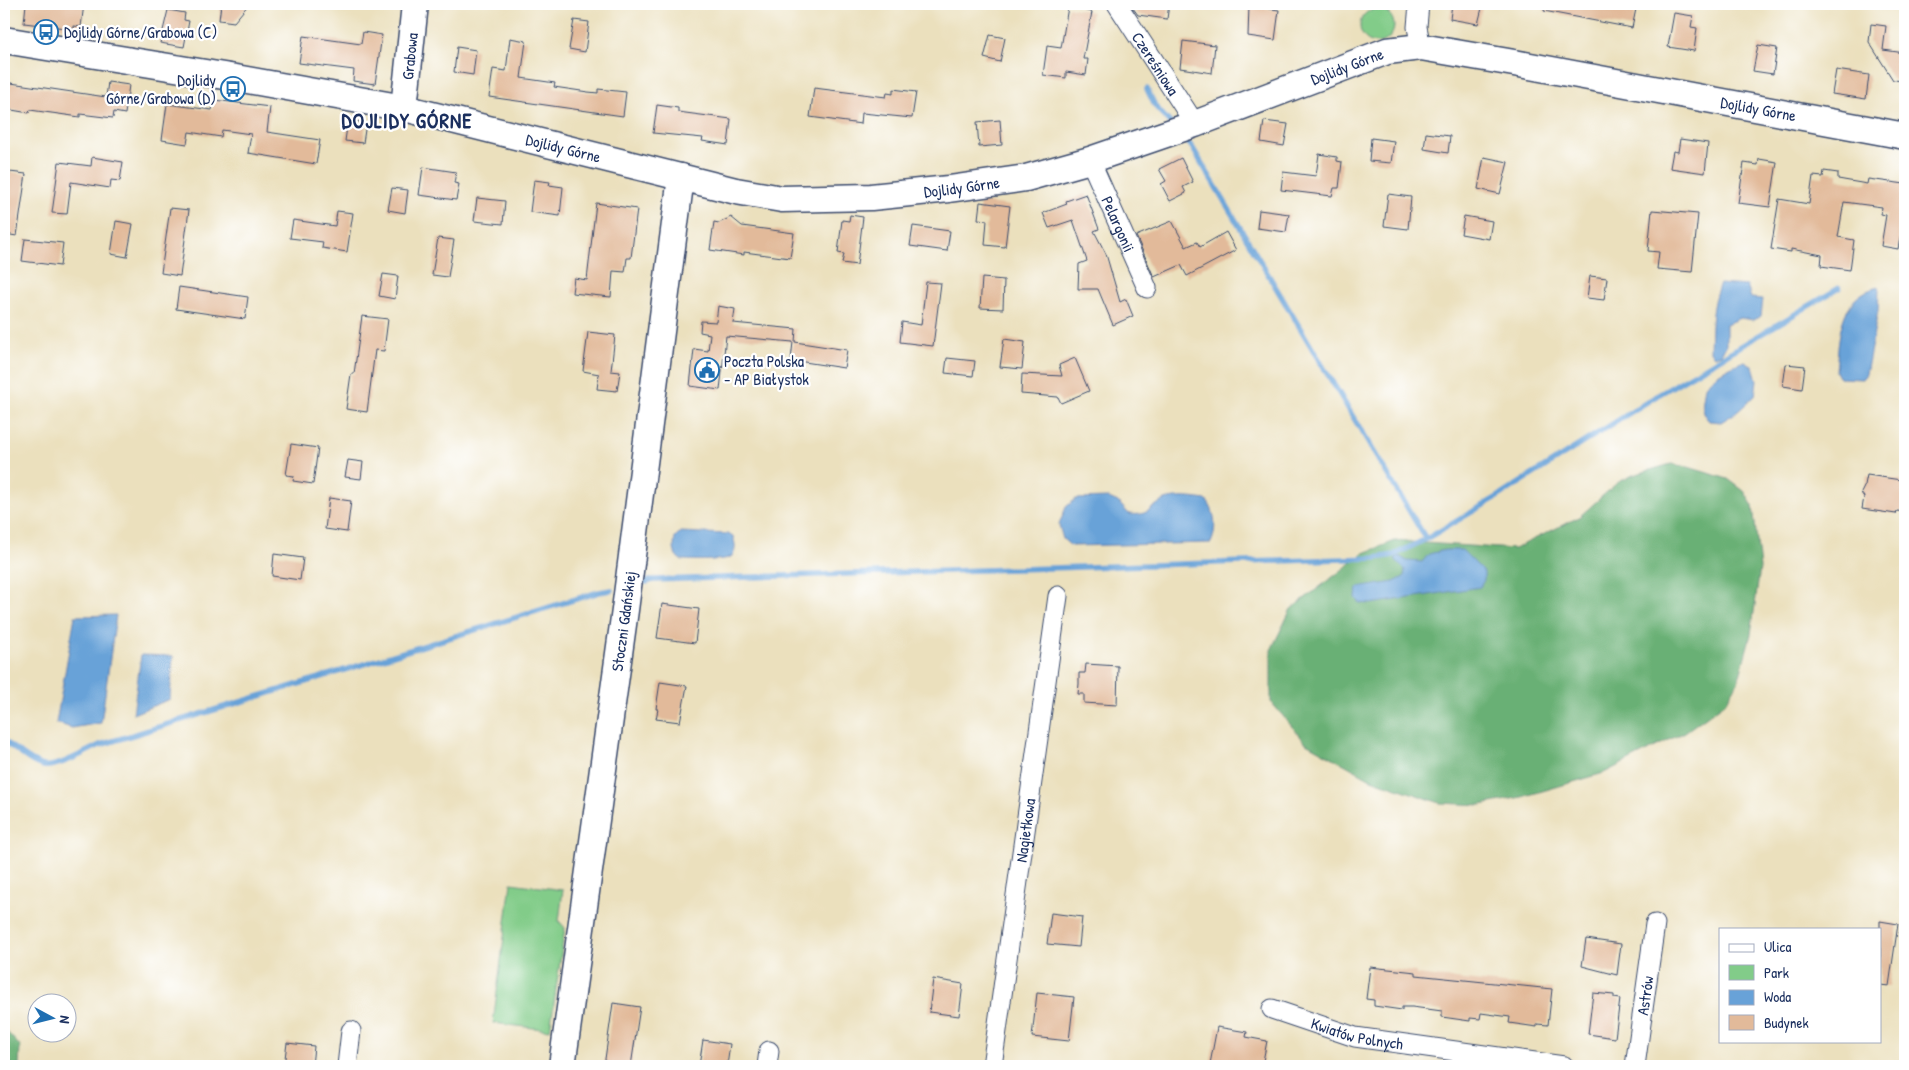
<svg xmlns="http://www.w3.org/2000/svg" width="1909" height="1070" font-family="'Patrick Hand',sans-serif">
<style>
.green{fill:#82cc89;stroke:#4e7e74}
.forest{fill:#69b075;stroke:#42706a}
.water{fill:#68a2d8;stroke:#42689b}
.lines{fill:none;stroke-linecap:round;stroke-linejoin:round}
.stream{stroke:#68a2d8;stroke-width:5.5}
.building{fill:#e2ba9a}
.street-casing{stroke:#3a4a6c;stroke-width:21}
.secondary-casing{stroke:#3a4a6c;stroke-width:29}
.street{stroke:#fff;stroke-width:19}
.secondary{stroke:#fff;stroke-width:26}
.labels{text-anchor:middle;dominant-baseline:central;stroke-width:4.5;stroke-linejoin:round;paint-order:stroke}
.poi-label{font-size:16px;fill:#1b2f5e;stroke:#fff;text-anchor:start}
.street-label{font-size:16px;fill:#1b2f5e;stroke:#fff}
.district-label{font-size:21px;font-weight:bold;letter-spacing:1px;fill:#1b2f5e;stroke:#fff}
</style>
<rect width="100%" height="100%" fill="#fff"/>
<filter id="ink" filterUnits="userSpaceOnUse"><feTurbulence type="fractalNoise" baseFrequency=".02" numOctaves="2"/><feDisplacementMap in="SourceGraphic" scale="10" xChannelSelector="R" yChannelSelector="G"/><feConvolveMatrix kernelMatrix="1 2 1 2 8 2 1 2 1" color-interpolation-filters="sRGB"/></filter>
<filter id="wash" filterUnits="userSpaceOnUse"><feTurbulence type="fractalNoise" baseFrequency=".0096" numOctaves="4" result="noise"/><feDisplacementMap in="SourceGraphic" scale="20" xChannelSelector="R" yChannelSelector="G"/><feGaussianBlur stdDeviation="1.12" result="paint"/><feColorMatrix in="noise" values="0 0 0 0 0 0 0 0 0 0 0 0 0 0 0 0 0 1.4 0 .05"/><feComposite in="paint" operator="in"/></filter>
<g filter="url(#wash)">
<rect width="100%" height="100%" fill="#ebe0bd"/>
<!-- green -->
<g class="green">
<circle cx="1377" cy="26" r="17"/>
<polygon points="511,883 563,890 559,921 565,928 550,1030 493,1023"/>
</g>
<!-- forest -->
<g class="forest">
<polygon points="1671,464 1688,467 1728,479 1744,491 1753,506 1760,568 1751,634 1738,682 1725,703 1685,732 1604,773 1522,797 1481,805 1440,803 1371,779 1306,743 1271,702 1271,650 1291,609 1364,553 1395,541 1514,549 1579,517 1617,483 1633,475"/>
<polygon points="4,1029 20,1046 19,1066 4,1066"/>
</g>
<!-- water -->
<g class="water">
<path d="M1720,284L1747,286L1751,298L1763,299L1761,316L1753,320L1740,318L1726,324V345L1721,354L1714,356L1710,352C1711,330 1710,303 1720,284Z"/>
<path d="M1879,287L1878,311L1866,374L1862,379L1840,378L1836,372C1839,339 1838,295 1879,287Z"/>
<path d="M1745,361L1753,366L1757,380L1755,396L1737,412L1721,422L1709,421C1703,415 1702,407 1703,399C1704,395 1704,390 1705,387C1710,376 1734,364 1745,361Z"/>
<path d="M1109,498L1118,502L1129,514C1148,517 1150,507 1165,500C1178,496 1193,498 1206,500C1216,511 1217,530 1211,543L1071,546L1063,539L1059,525L1066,507L1076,499Z"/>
<path d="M680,532L728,534L733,537C735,542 737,550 732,556C726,562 691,560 681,560C672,554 674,547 675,537Z"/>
<polygon points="1445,550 1462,550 1484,572 1484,580 1480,587 1370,604 1360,603 1356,598 1357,588 1394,582 1404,577 1405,570 1395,559 1399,556 1407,561 1422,562 1429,554"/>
<polygon points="116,615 101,723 72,728 56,723 75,616"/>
<polygon points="141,655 173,656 170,699 133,714"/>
</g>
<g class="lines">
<!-- stream -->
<g class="stream">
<polyline points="1147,89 1155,106 1171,124"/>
<polyline points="1182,136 1192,147 1426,539"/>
<polyline points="646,582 653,580 1376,558 1394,555 1426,539 1499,496 1658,395 1839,288"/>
<path d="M4,741C14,748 32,764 44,766C58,768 87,751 100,745L599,592L611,590"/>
</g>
</g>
<g id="blocks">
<!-- building -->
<g class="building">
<polygon points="26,4 84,4 81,27 74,26 74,29 24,23"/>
<polygon points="221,4 249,4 234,22 219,20"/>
<polygon points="1130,4 1169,4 1167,19 1138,15"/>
<polygon points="1452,4 1483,4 1478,24 1450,19"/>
<polygon points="1545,4 1637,4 1632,28 1544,11"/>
<polygon points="1249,6 1279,10 1275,40 1248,36"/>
<polygon points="1068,7 1092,12 1083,59 1088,59 1086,75 1066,72 1066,78 1043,75 1047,46 1061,48"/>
<polygon points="168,10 185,13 184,20 189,21 184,47 160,43"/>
<polygon points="1674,13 1693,16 1691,27 1697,28 1694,51 1668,47"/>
<polygon points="574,20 589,22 585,52 569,49"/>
<polygon points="1871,24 1886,26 1883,50 1905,53 1905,81 1893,80 1869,42"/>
<polygon points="363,32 382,35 375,84 353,81 354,70 299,63 303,36 361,44"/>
<polygon points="990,35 1005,38 1000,62 984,58"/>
<polygon points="510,38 526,41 521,78 555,83 554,87 588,92 598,93 598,89 626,92 623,116 489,97 493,69 506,71"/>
<polygon points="1183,41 1215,45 1212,73 1180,68"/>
<polygon points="1758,45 1777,48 1773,74 1753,71"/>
<polygon points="457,47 476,50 473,75 454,72"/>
<polygon points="1836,70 1869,75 1866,99 1832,94"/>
<polygon points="4,82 106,97 108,82 129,85 125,114 114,112 113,118 80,114 80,117 30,110 29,113 6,109 8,100 4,99"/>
<polygon points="814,88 886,97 887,93 893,94 893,89 916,92 912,118 862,113 861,124 810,117"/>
<polygon points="214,100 270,107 267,132 320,140 316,164 248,153 251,134 222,130 221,137 189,132 187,144 162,140 167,104 212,110"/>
<polygon points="657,105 678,108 678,112 731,119 728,145 702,141 703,138 653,133"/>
<polygon points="348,120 366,123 363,143 345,141"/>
<polygon points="1000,120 1002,145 979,147 977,122"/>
<polygon points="1264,121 1288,124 1284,146 1261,142"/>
<polygon points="1426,133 1450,136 1448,153 1424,149"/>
<polygon points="1371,138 1394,141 1391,163 1369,161"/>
<polygon points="1680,139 1708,143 1705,173 1670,168 1673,151 1678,152"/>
<polygon points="1319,154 1337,157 1337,161 1342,162 1339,188 1334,188 1332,196 1281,190 1283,172 1316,176"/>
<polygon points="92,157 123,162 120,181 111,180 110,188 71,182 67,214 52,213 59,162 91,166"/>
<polygon points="1484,157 1508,162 1500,194 1478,189"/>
<polygon points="1181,158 1193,182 1183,187 1186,193 1170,201 1161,184 1166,181 1159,169"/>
<polygon points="1759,159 1777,162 1770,207 1738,203 1744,163 1758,165"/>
<polygon points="423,167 456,172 454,183 459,184 456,200 419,195"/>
<polygon points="1824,171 1838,173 1838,179 1867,184 1868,179 1905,184 1905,218 1904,217 1898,249 1881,246 1886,215 1881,214 1882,207 1844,202 1838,237 1854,240 1850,270 1821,266 1822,255 1791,249 1791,252 1771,249 1779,199 1809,204 1813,176 1823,177"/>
<polygon points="10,172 26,174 17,236 4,234 4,213"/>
<polygon points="534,180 550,182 549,185 563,187 560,216 530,212"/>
<polygon points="392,188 408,190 405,213 388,210"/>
<polygon points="1086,194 1099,229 1094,231 1106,254 1120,302 1126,299 1133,316 1113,325 1098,289 1078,289 1079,264 1087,261 1073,220 1049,228 1043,213 1067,204 1066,201"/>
<polygon points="1388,194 1411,197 1408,229 1384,226"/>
<polygon points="477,198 505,201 503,224 474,221"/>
<polygon points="980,202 1010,206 1005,247 985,245 987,220 978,219"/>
<polygon points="596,203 637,209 631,258 627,258 625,272 613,271 611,297 572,293 574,278 587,280"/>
<polygon points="170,208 189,210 180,276 161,273"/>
<polygon points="1259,210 1289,214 1286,232 1257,228"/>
<polygon points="1652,210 1698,214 1692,272 1657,269 1659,252 1648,251"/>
<polygon points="337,211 353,213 347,252 322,248 323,242 290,238 293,220 335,226"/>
<polygon points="850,215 863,217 857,265 842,263 844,254 838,253 842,220 849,221"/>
<polygon points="1464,216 1492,221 1489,239 1461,234"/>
<polygon points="731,217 742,226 794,233 790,258 744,252 744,255 710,250 714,222 719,223"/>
<polygon points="116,221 133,224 127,257 111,254"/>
<polygon points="1172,221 1186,247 1197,242 1200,247 1226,232 1236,250 1187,276 1181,265 1154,277 1136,236"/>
<polygon points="913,226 950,231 947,251 910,246"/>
<polygon points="438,238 454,240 448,277 432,275"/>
<polygon points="25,239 63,243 60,266 22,261"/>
<polygon points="383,274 398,276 395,299 379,296"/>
<polygon points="1590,276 1607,278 1604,300 1587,298"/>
<polygon points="982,278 1004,280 1003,309 980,308"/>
<polygon points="926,282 941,283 933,346 900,342 902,322 921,325"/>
<polygon points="179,287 248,297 245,319 176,309"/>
<polygon points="718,306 735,309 733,323 796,329 795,342 847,350 844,368 791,360 793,342 726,336 720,390 690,386 694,349 708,351 710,334 700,332 701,321 716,322"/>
<polygon points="362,316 388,319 384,351 375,350 367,412 346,409 351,374 354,374"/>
<polygon points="588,332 615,335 611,371 620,372 617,391 597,389 599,374 583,371"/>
<polygon points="1004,339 1025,342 1022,369 1000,367"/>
<polygon points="947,358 975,361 973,376 945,373"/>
<polygon points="1075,358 1089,391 1061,403 1058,397 1021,394 1022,374 1062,376 1059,365"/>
<polygon points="1786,364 1805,366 1802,389 1783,386"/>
<polygon points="291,444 318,448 313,484 293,481 294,476 286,475"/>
<polygon points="348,460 363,462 361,479 345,477"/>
<polygon points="1867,475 1901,480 1901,483 1905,484 1905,512 1897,511 1896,514 1862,509 1864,497 1861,493 1865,485"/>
<polygon points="329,498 351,501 347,532 325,529"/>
<polygon points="274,554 303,558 300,580 272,576"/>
<polygon points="662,604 699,609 695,643 657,638"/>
<polygon points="1086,664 1118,666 1117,705 1084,703 1084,694 1078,694 1079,684 1079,673 1085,673"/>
<polygon points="660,682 687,686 680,722 656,719 658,709 656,709"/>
<polygon points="1051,913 1082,917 1079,947 1047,944"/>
<polygon points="1880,921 1898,924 1889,986 1880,985"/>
<polygon points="1586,939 1621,944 1617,975 1582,966"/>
<polygon points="1370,967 1416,972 1416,975 1552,989 1548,1025 1537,1024 1537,1027 1509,1023 1510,1017 1481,1013 1480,1019 1470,1018 1470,1021 1442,1017 1442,1011 1412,1007 1402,1007 1402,1010 1374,1006 1374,1000 1366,999"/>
<polygon points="933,979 963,984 959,1016 929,1012"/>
<polygon points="1037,993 1074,997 1069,1041 1032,1037"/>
<polygon points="1593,993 1614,995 1614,998 1620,999 1615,1038 1588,1034"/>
<polygon points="613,1003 640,1007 631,1066 604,1066"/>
<polygon points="1217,1027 1247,1032 1246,1037 1267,1041 1262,1066 1222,1066 1210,1064"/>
<polygon points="703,1040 730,1044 727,1066 699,1066"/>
<polygon points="287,1043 314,1046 312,1066 284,1066"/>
</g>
</g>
</g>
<g filter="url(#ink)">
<use href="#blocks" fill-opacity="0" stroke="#3a4a6c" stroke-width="1"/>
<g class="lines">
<defs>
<g id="street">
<path id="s1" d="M1117,4L1195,124"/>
<polyline points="1419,4 1417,27 1421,47"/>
<path id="s2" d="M1090,160L1147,288"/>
<path id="s3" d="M1272,1009L1355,1037L1564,1066"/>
<polyline points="347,1066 351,1031"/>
<polyline points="767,1066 769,1051"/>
<path id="s4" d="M992,1066L1058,596"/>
<path id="s5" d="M1635,1066L1655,924"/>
</g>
<g id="secondary">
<path id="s6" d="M4,40L236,78L404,108L736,191L782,199L871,197L949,189L1026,178L1090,160L1195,124L1387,51L1421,47L1514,63L1905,136"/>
<path id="s7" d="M404,108L415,4"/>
<path id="s8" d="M562,1066L625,610L681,177"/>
</g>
</defs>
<!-- street casing -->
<use href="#street" class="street-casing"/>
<!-- secondary casing -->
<use href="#secondary" class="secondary-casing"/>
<!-- street -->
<use href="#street" class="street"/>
<!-- secondary -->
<use href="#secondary" class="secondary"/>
</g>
</g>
<!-- icons -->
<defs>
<symbol id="bus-ring" viewBox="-11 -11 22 22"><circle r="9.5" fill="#fff" stroke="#1f6fb2" stroke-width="1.5"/><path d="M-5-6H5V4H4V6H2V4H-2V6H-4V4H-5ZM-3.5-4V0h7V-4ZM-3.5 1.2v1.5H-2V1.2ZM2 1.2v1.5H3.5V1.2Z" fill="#1f6fb2"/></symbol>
<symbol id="civic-ring" viewBox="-11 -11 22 22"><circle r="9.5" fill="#fff" stroke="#1f6fb2" stroke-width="1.5"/><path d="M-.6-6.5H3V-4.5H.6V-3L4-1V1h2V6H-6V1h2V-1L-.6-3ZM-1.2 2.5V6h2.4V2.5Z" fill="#1f6fb2"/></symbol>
</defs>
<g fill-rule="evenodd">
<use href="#bus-ring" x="32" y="18" width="28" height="28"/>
<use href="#bus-ring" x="219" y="75" width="28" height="28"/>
<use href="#civic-ring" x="693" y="356" width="28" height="28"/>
</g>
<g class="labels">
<!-- poi labels -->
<g class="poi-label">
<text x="64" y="32">Dojlidy Górne/Grabowa (C)</text>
<text x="216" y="80" text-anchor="end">Dojlidy<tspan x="216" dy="18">Górne/Grabowa (D)</tspan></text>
<text x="724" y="361">Poczta Polska<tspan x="724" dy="18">- AP Białystok</tspan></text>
</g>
<!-- street labels -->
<g class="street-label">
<text stroke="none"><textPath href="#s7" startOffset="52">Grabowa</textPath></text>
<text stroke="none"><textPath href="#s1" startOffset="71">Czereśniowa</textPath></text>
<text stroke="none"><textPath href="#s6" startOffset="1380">Dojlidy Górne</textPath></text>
<text stroke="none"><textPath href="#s6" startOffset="1800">Dojlidy Górne</textPath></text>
<text stroke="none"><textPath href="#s6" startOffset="570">Dojlidy Górne</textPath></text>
<text stroke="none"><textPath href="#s6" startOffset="975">Dojlidy Górne</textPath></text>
<text stroke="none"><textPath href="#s2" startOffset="70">Pelargonii</textPath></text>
<text stroke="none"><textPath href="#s8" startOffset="449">Stoczni Gdańskiej</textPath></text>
<text stroke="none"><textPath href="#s4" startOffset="238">Nagietkowa</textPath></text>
<text stroke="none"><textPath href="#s5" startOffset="71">Astrów</textPath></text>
<text stroke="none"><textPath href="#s3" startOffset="89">Kwiatów Polnych</textPath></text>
</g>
<!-- district labels -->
<g class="district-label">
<text x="407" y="120">DOJLIDY GÓRNE</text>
</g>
</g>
<!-- margin -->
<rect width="1909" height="1070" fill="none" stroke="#fff" stroke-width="20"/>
<!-- legend -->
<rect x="1719" y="928" width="162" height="115" fill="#ffffff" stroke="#a4acbf"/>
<rect x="1729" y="944" width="25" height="8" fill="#ffffff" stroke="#a4acbf"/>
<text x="1764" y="952" font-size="15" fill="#1b2f5e">Ulica</text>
<rect x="1729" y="965" width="25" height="15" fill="#82cc89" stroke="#a4acbf"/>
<text x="1764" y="978" font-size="15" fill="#1b2f5e">Park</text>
<rect x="1729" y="990" width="25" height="15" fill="#68a2d8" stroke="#a4acbf"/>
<text x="1764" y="1002" font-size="15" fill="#1b2f5e">Woda</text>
<rect x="1729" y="1015" width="25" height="15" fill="#e2ba9a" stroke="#a4acbf"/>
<text x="1764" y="1028" font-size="15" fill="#1b2f5e">Budynek</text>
<!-- north arrow -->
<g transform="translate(52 1018) rotate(97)"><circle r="24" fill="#ffffff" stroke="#a4acbf"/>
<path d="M0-4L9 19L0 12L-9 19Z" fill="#1f6fb2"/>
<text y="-8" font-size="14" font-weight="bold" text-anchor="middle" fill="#1b2f5e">N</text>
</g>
</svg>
